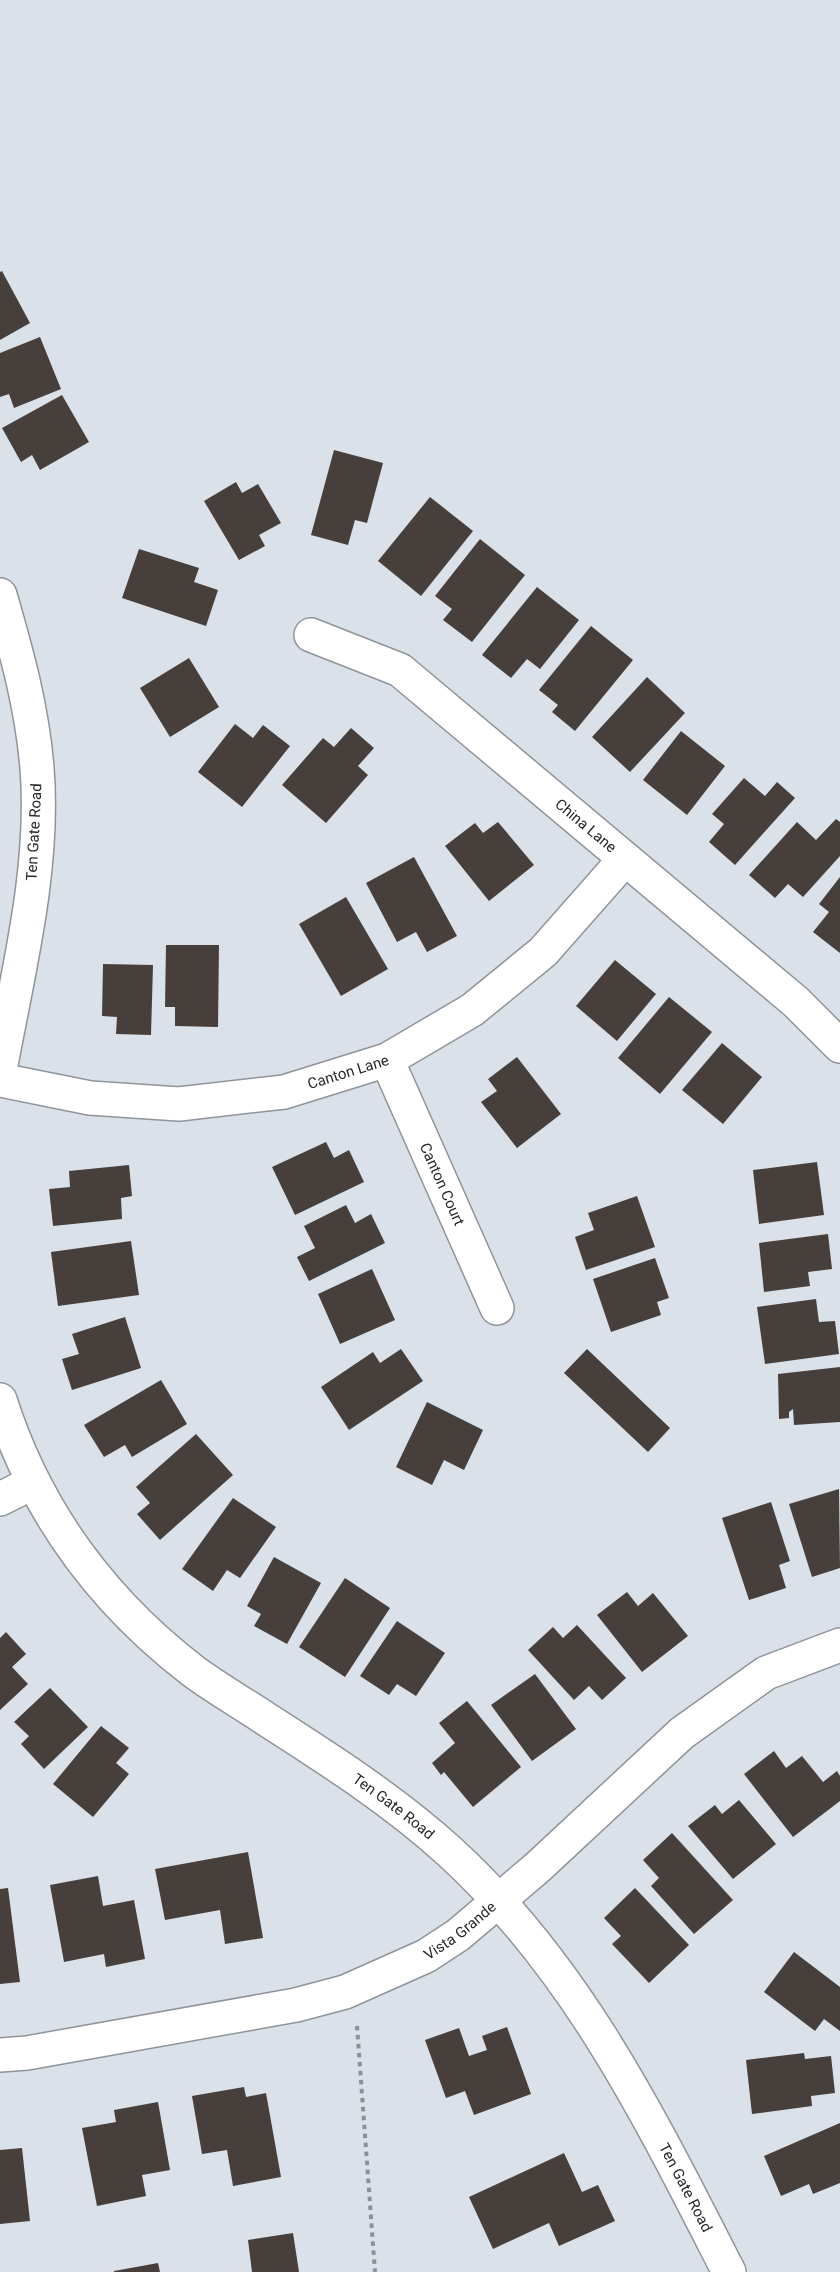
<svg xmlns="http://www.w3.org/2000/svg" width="840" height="2272" font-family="Roboto,sans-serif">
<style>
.building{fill:#473f3c}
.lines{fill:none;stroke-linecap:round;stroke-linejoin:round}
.street-casing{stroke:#8f949b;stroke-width:36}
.path{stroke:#8c9095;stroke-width:4;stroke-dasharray:4.5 4.5;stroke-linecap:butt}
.street{stroke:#fff;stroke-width:33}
.labels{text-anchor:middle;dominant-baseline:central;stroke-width:6;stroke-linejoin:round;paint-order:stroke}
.street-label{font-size:15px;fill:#27292c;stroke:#fff}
</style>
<rect width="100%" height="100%" fill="#dbe1e8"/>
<!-- building -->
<g class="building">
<polygon points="2,271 30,323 0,340 0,272"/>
<polygon points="40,337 61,389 14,408 9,394 0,397 0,353"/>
<polygon points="62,395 89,442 40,470 32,455 21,462 2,428"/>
<polygon points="334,450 383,463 367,523 355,520 348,545 311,535"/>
<polygon points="236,482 242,493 258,484 281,523 259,535 265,546 239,560 204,501"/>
<polygon points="430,497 473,531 421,596 378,561"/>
<polygon points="480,539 525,575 472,642 443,620 452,609 435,596"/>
<polygon points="139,549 199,568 194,582 218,590 206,626 122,598"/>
<polygon points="537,587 579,620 540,669 527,659 511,678 482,655"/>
<polygon points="591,626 633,660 575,731 552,712 558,705 539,690"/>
<polygon points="189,658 219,707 170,737 140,688"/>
<polygon points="647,677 685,713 630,772 592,737"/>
<polygon points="235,724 253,738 263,725 290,746 242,807 198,772"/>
<polygon points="351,728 374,748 358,766 368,775 326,823 282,785 323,738 334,747"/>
<polygon points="681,731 725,766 687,815 643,780"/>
<polygon points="744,778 765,796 777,782 795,798 735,865 709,842 724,824 712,814"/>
<polygon points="836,819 840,822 840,856 803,897 788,884 775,898 749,875 797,822 816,840"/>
<polygon points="498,822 534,865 489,901 445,846 475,823 483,833"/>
<polygon points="414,857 457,936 427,952 416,932 397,942 366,883"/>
<polygon points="840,877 840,953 813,932 829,912 819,904"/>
<polygon points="346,897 388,969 341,996 299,924"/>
<polygon points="166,945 219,945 218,1027 175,1026 175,1007 165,1007"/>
<polygon points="615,960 656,994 617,1041 576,1006"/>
<polygon points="103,964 153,965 151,1035 116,1034 117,1017 102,1016"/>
<polygon points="669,997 712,1032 660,1094 618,1058"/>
<polygon points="722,1043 762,1077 723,1124 682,1090"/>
<polygon points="517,1057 561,1114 517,1148 481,1102 497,1091 488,1079"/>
<polygon points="326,1142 334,1158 349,1150 364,1182 295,1215 272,1167"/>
<polygon points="817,1162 824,1215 759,1224 753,1170"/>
<polygon points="129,1165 132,1196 121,1198 122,1219 53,1226 49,1189 70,1187 69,1171"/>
<polygon points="637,1196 655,1247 586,1270 575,1237 594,1230 588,1213"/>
<polygon points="346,1205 355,1223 371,1214 385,1243 309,1281 297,1257 315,1248 304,1226"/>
<polygon points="828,1234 832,1269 808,1272 810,1286 764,1292 759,1243"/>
<polygon points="131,1241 139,1295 58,1306 51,1252"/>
<polygon points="655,1258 669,1298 657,1302 661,1315 611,1332 593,1279"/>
<polygon points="372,1269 395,1320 340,1344 318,1294"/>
<polygon points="816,1299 819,1322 835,1321 839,1354 765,1364 757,1307"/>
<polygon points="125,1317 141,1368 72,1390 62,1359 79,1354 72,1334"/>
<polygon points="401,1349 423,1381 349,1430 321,1387 373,1352 380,1363"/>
<polygon points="587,1349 670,1428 648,1452 564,1373"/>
<polygon points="840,1367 840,1422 794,1425 793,1409 789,1412 789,1418 779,1419 778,1374"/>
<polygon points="161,1380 187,1424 132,1457 125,1445 104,1457 84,1425"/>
<polygon points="427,1402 483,1430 464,1470 444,1460 432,1485 396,1467"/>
<polygon points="196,1434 233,1475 160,1540 137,1514 150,1503 136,1487"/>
<polygon points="839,1489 840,1568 812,1577 789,1504"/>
<polygon points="233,1498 276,1527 240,1578 227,1570 213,1591 182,1569"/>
<polygon points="771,1502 790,1561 779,1565 786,1588 749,1600 722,1518"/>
<polygon points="274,1557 321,1583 287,1644 254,1626 261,1614 247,1606"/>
<polygon points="345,1578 390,1608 345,1677 299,1647"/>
<polygon points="627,1592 638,1606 653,1593 688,1636 642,1672 597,1615"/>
<polygon points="397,1621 445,1653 416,1696 397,1684 389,1695 360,1676"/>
<polygon points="577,1625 626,1678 602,1700 589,1686 574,1700 528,1650 553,1627 563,1638"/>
<polygon points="6,1632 26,1654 12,1667 28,1684 0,1710 0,1638"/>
<polygon points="535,1674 576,1729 532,1761 491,1705"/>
<polygon points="50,1688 88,1727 44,1769 21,1744 29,1736 14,1722"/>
<polygon points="467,1701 521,1767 473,1807 444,1772 441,1775 432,1763 455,1743 439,1723"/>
<polygon points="101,1726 129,1748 116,1763 129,1774 93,1817 53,1784"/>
<polygon points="774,1751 786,1768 802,1756 823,1782 837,1771 840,1776 840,1801 793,1837 744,1774"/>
<polygon points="739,1800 776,1844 733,1879 688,1826 715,1805 722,1814"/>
<polygon points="672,1833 733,1900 694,1934 651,1886 659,1878 643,1860"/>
<polygon points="248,1852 263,1938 225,1944 220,1910 165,1920 155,1869"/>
<polygon points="98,1876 103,1906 134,1900 145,1959 106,1967 104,1954 64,1962 50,1885"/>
<polygon points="8,1888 20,1982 0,1984 0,1889"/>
<polygon points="635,1888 689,1945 649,1983 612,1944 621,1936 604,1918"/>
<polygon points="794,1952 840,1987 840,2031 824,2019 815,2031 764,1992"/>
<polygon points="507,2027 531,2094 474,2115 465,2091 446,2098 425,2040 459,2028 469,2056 487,2050 482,2036"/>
<polygon points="804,2053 805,2059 831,2056 835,2093 811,2096 812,2106 752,2114 746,2060"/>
<polygon points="244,2087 246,2097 266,2093 281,2177 233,2186 227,2150 202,2154 192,2096"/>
<polygon points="158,2102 170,2170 142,2175 146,2196 97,2206 82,2128 116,2122 114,2110"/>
<polygon points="840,2123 840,2183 813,2194 809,2184 781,2196 764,2156"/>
<polygon points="22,2148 30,2221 0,2224 0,2150"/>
<polygon points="564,2153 582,2192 598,2185 615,2221 559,2246 549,2223 493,2249 469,2197"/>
<polygon points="293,2233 299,2272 252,2272 248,2240"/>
<polygon points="158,2263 160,2272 114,2272 114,2271"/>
</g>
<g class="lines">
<defs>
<g id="street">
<path d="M0,595C17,654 32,707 37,768C45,868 18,972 0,1070"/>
<path id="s1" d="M311,635L400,670L796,1002L840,1046"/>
<path id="s2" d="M387,1060L497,1308"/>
<path id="s3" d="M0,1080L90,1098L179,1104L284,1092L387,1060L472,1010L543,952L625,859"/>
<path id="s4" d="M0,1400C35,1510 102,1601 193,1671C216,1688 242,1703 266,1719C330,1760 394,1801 450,1852C578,1969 651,2120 729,2272"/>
<polyline points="0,1499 32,1483"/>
<path id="s5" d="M0,2055L27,2053L296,2005L345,1992L426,1956L458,1935L538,1867L682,1733L766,1673L840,1645"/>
</g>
</defs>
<!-- street casing -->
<use href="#street" class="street-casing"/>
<!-- path -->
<polyline class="path" points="357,2026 375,2272"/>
<!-- street -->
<use href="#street" class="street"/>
</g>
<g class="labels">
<!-- street labels -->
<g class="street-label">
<text stroke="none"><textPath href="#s1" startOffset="338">China Lane</textPath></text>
<text transform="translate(34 832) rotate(-87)">Ten Gate Road</text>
<text stroke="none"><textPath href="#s3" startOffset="354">Canton Lane</textPath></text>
<text stroke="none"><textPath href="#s2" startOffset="136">Canton Court</textPath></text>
<text stroke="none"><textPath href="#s4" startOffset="580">Ten Gate Road</textPath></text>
<text stroke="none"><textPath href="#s5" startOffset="482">Vista Grande</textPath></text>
<text stroke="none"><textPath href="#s4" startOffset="1065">Ten Gate Road</textPath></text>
</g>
</g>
</svg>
